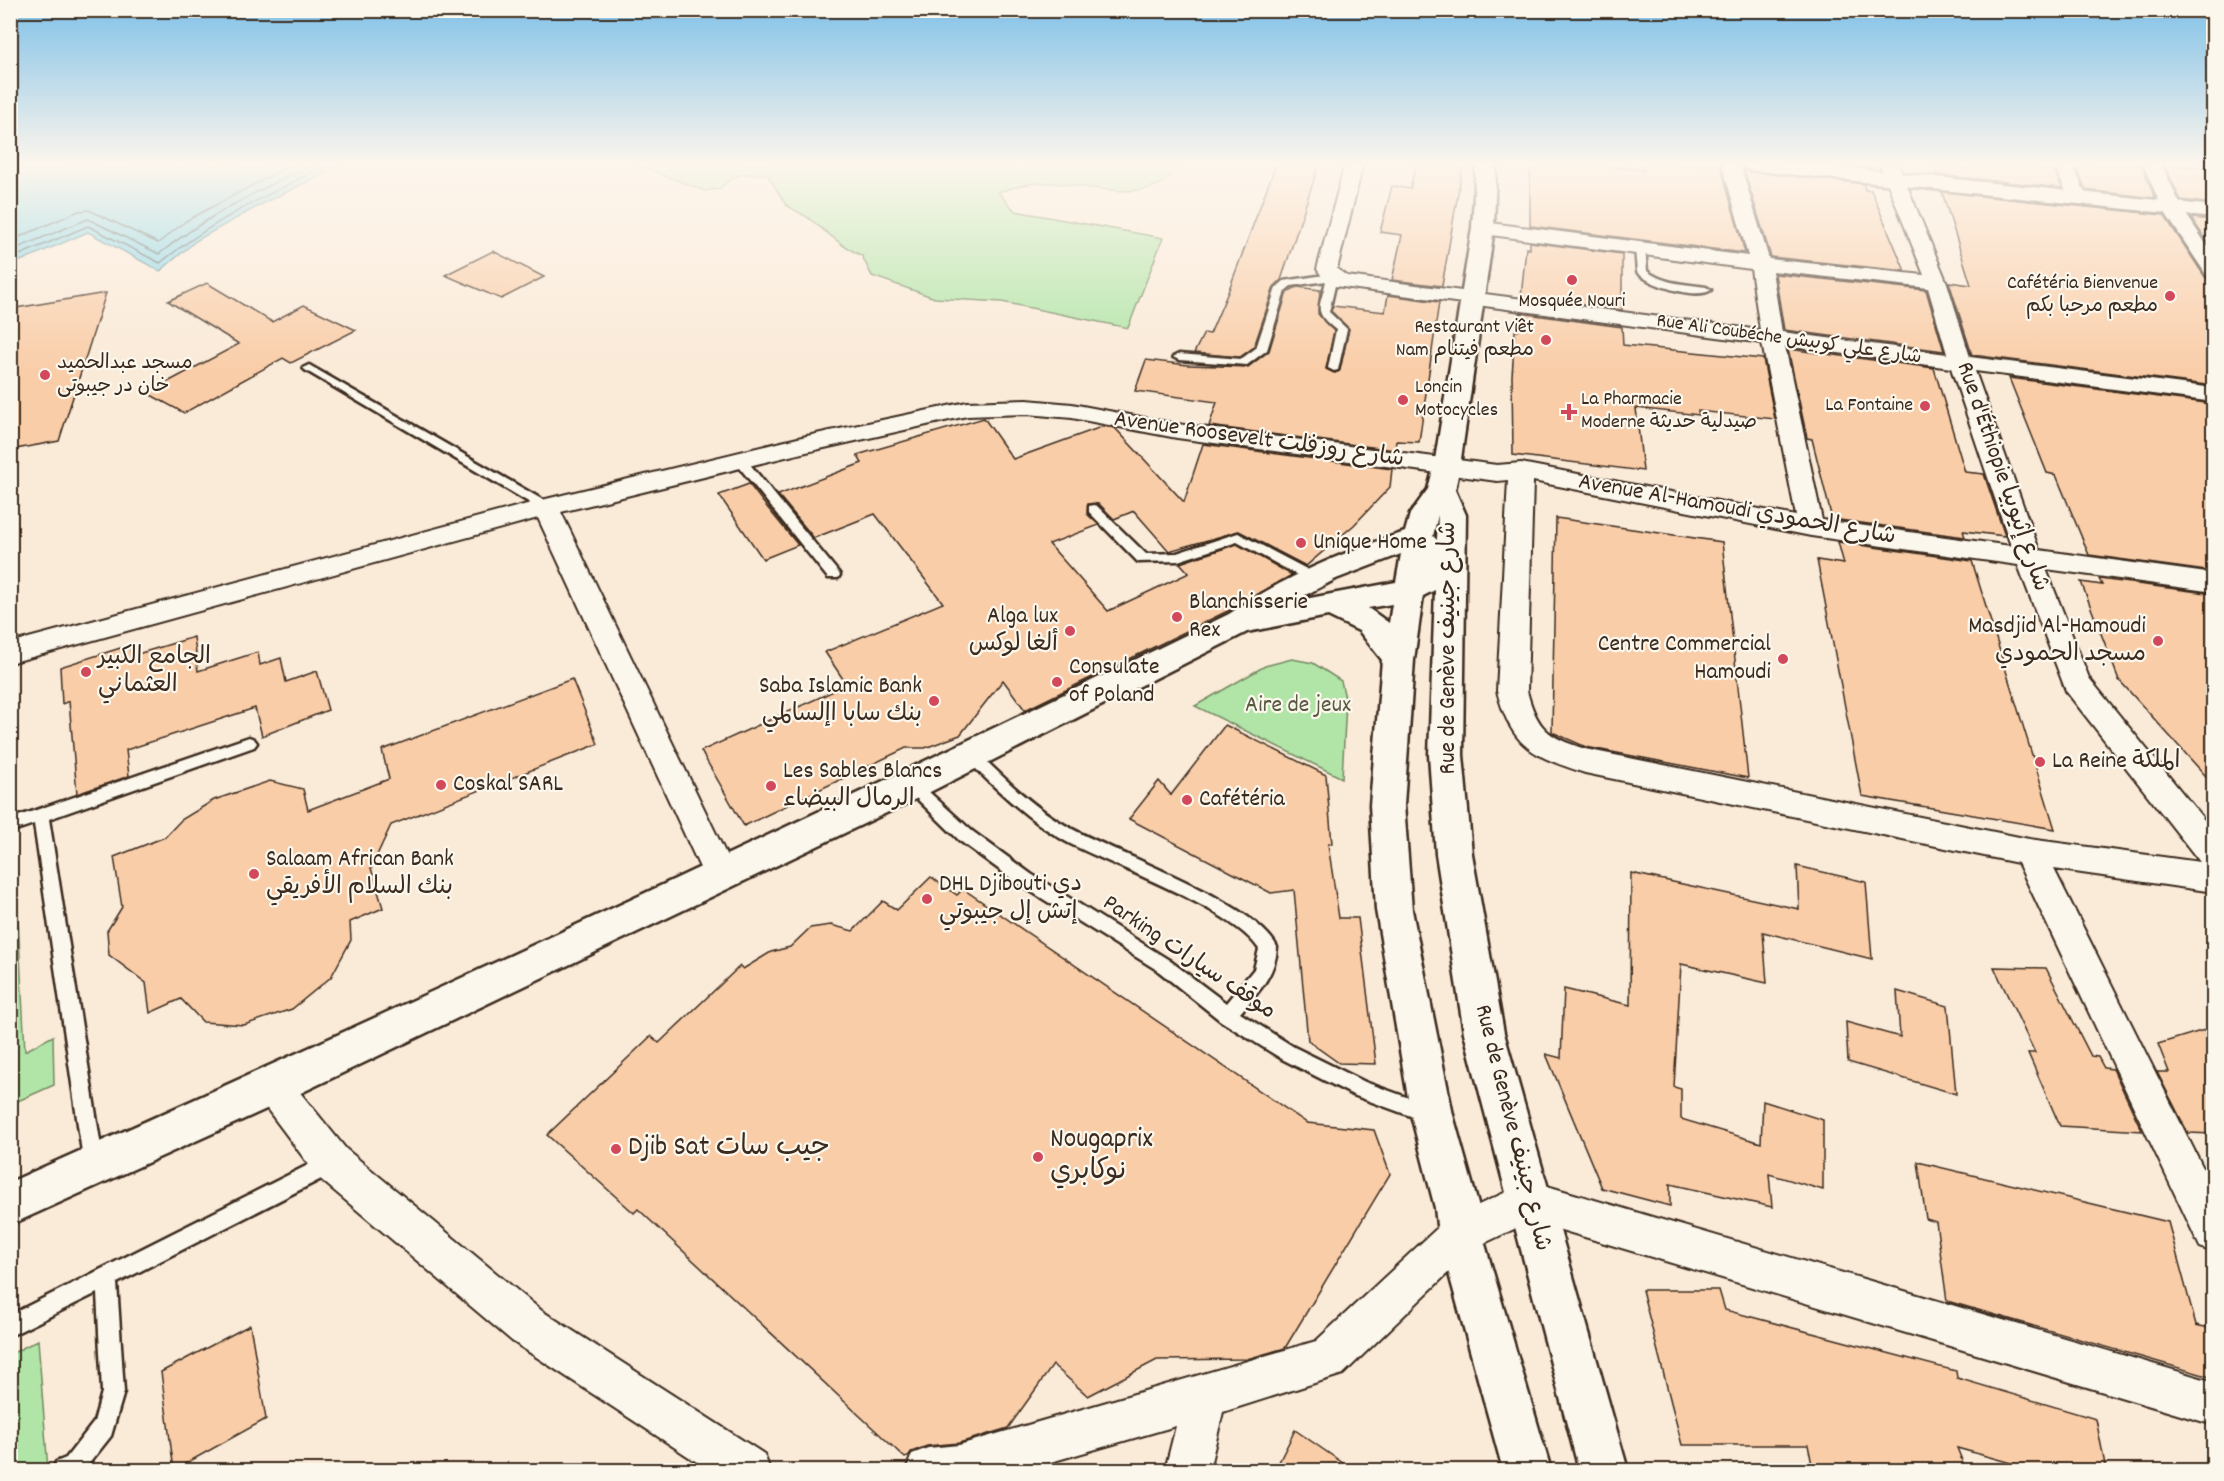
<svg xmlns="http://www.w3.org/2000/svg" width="2224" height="1481" font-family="Dekko,'Playpen Sans Arabic',sans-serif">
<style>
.green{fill:#b0e5a7;stroke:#768862;stroke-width:1.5}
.water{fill:#88d5e8;stroke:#699197;stroke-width:1.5}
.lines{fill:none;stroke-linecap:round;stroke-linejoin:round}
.shore{stroke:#5a6e6f;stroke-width:1.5}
.building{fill:#f9cda8;stroke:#3b2a1e;stroke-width:1.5}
.lane-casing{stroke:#3b2a1e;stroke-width:5}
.street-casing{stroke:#3b2a1e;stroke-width:4}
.secondary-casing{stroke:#3b2a1e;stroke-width:5}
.lane{fill:#fbf7ec;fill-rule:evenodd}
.street{fill:#fbf7ec;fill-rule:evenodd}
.secondary{fill:#fbf7ec;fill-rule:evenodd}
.poi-dot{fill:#d1495b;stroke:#fbf7ec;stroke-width:2}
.labels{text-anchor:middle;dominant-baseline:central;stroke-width:4.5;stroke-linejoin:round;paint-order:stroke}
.far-poi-label{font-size:20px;fill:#3b2a1e;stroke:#fbf7ec;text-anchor:end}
.far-street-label{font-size:20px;fill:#3b2a1e;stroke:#fbf7ec}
.street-label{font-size:24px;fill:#3b2a1e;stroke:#fbf7ec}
.poi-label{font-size:24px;fill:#3b2a1e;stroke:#fbf7ec;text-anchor:start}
.park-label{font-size:24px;fill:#585940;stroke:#fbf7ec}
.near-poi-label{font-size:28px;fill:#3b2a1e;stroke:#fbf7ec;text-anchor:start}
</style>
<rect width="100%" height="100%" fill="#faead8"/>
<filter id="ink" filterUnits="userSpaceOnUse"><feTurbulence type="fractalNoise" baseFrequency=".0167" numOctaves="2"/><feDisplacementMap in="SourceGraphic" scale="12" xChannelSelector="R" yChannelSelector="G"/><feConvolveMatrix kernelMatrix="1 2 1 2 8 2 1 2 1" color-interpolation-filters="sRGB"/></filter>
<g filter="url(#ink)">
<!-- green -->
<g class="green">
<path d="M634,164H1179C1158,212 1077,180 1038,183C1025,183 1010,189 998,192L1015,211L1163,238L1128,328L1002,302L935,298L872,276L862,256L844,246L807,217L786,205L767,174H744L734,177L719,189L705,191Z"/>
<polygon points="1292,659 1313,663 1341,681 1346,702 1342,778 1195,706 1265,666"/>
<polygon points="16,880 25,1051 53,1036 54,1085 11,1104 10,882"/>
<polygon points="38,1340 48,1470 11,1470 11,1354"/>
</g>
<!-- water -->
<polygon class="water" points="26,164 344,164 264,203 197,240 160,271 88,232 11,265 11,170"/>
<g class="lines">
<!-- shore -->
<g class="shore">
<polyline points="10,241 79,211 89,210 158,243 186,221 292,164"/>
<path d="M10,251L88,219L159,254C206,216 259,190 313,164"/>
<path d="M10,259L88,226L160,263C212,221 270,193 330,164"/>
</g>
</g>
<!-- building -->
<g class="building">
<polygon points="1276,164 1319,164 1281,280 1274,287 1254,347 1240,357 1194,353 1204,333 1210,334 1228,292"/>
<polygon points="1416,164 1463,164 1442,286 1392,280 1402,235 1380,232 1392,186 1410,189"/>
<polygon points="1530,164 1588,164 1643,170 1643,164 1720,164 1745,253 1530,226"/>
<polygon points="1934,164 2052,164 2062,188 1937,175"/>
<polygon points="2075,164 2141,164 2155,198 2086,190"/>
<polygon points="2164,164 2214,169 2214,204 2181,200"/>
<polygon points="1744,170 1864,184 1865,190 1871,190 1905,271 1771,257"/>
<polygon points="1942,192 2164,215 2205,277 2214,280 2214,386 1972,355 1949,282 1971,285"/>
<polygon points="2191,218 2214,220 2214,251"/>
<polygon points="1530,242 1622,254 1622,310 1521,297 1526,248 1530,249"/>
<polygon points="493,251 544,277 501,299 445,275"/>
<polygon points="1775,274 1926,290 1944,351 1784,330"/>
<polygon points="207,283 272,322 304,305 356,330 291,363 283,358 184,413 147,393 239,344 168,301"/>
<polygon points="1297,287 1320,290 1318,314 1334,331 1326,369 1335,373 1340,370 1349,329 1331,311 1333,306 1385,312 1388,295 1439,302 1419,442 1396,441 1395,450 1209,426 1217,402 1135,391 1146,360 1188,365 1248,367 1269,351 1287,292"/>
<polygon points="106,293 59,441 10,450 10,309"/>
<polygon points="1520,313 1622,327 1623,345 1763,359 1775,419 1698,411 1699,415 1636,408 1643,471 1513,455 1512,376 1515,331 1518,331"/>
<polygon points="1788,349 1934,368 1965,472 1984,474 2005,536 1963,531 1965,537 1832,519 1812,439 1807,438"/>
<polygon points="2009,378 2214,404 2214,572 2089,555 2056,475 2047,473"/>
<polygon points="984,418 1013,459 1104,426 1115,428 1184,502 1203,444 1392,469 1390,487 1354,525 1306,566 1239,531 1169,551 1134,511 1114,519 1099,504 1088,504 1087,514 1099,525 1049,544 1108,611 1189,573 1180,563 1237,544 1292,575 1240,605 1025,710 1003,680 960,735 925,748 906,748 744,826 701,751 847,685 825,652 943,603 875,514 814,538 778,495 862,463 857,455"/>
<polygon points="749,484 762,501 798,545 763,559 719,495"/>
<polygon points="1556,518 1722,542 1748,778 1586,747 1552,732"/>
<polygon points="1838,542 1972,561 2055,829 1862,796 1817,560 1844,564"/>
<polygon points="2099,579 2214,594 2214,785 2119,680 2081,582 2102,585"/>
<polygon points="194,637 198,671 258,652 260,665 281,658 286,682 317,671 328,710 262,736 255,708 126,750 129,776 77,794 69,701 62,704 60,667 130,645 131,656"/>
<polygon points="572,679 598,744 391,825 371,868 383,908 350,922 351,940 331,977 292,1009 244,1025 203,1022 181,999 150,1013 146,983 109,955 107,931 122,907 114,857 165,837 181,820 214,800 270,781 303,789 308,810 389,779 382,750"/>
<polygon points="1225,725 1326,775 1332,844 1328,844 1339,918 1358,918 1376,1064 1339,1063 1308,1041 1294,890 1271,893 1129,819 1159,781 1171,795"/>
<polygon points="1797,866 1866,882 1872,959 1763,932 1767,983 1681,964 1674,1087 1681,1089 1681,1119 1761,1143 1763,1101 1823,1120 1823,1190 1769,1174 1772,1207 1670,1184 1670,1206 1602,1188 1546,1054 1561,1058 1564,989 1630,1005 1631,873 1799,909"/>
<polygon points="931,877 957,895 963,889 1307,1123 1374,1130 1390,1174 1285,1348 1247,1359 1157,1360 1088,1396 1053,1365 1008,1428 959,1443 927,1446 911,1452 908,1457 905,1458 638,1209 634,1213 547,1135 651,1036 659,1043 740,966 743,969 771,952 790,947 810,928 831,925 853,931 883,901 897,910"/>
<polygon points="1994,967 2046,968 2091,1056 2098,1057 2104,1068 2113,1069 2142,1131 2060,1126 2028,1053 2035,1053"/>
<polygon points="1897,991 1948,1006 1956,1094 1848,1062 1846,1022 1900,1037"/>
<polygon points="2214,1027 2214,1134 2188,1133 2157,1072 2169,1072 2158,1044"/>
<polygon points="1918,1162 2168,1222 2196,1325 2214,1329 2214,1378 1947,1301 1936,1222 1926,1219"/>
<polygon points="1642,1290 1719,1290 1725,1310 1956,1371 1957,1378 2096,1419 2106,1470 2036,1470 1957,1448 1966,1470 1829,1470 1813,1469 1808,1445 1682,1445"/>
<polygon points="250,1325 266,1419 174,1470 161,1372"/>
<polygon points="1295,1430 1353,1470 1275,1470"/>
</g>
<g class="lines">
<defs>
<g id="lane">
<path d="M1640,245L1645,248L1647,271C1664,284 1685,284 1706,287L1711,290C1697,300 1648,285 1637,272L1635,248Z"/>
<path d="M1332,274L1337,277L1329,312L1347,329L1338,370L1334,371L1328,368L1336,330C1312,311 1320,308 1326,281L1291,286L1285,291L1267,350L1247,365L1179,360L1173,357L1179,354L1241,359L1256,348L1276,288L1284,281Z"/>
<polygon points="309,365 550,504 552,507 546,511 542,510 305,370 303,368"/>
<polygon points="740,456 744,457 838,572 840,575 838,578 828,578 736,463 736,457"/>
<polygon points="1093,505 1097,506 1146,554 1177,553 1238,533 1316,574 1318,577 1316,580 1306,580 1237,542 1178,561 1138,562 1089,512 1089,506"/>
<polygon points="249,737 254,739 257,743 254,747 49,819 104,1166 101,1173 94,1176 87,1173 84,1166 34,824 10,832 10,819"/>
<path d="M972,750L977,752C1004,778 1032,806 1065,825C1113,853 1255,901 1277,947C1276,974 1257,994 1240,1013L1294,1047L1365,1082L1434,1107L1436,1113L1434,1119L1427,1122L1353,1095L1282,1059L1221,1021L1157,970L1019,884L960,841L907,789L904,785L907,781H917L972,831L1031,874L1169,960L1226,1003L1254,969L1259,949C1232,908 1112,866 1065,841C1028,820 997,790 967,760L964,756L967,752Z"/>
<polygon points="332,1153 339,1156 342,1163 339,1170 117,1283 124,1392 111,1436 84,1470 53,1470 56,1462 66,1458 94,1422 102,1392 97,1293 10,1336 10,1315"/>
</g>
<g id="street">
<path d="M1345,164H1363L1337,269L1347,276L1760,330L1751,269L1483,234L1476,232L1473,228L1476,224L1483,222L1748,256L1722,164H1740L1769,259L1924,275L1880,164H1898L1947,283L1970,357L2214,388V402L1975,371L2039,550L2214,574V592L2046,569L2089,678L2214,832V892L2054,869L2214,1190V1253L2200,1247L2018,863L1585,773C1533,756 1512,748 1497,691L1508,480L1497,481L1177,438L1072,418L1027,414L967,416L802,453L561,512L736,875L732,885L720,889L708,885L538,518L10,663V643L546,499L802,437L967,402L1027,400L1072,404L1177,424L1497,465L1521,463L1796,516L1762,343L1335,286L1325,281L1317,269ZM1772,271L1928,288L1947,354L1782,332ZM1785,346L1951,368L2011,546L1822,520ZM1533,481L1811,536L2018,565L2066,691L2200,862L2029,839L1585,749C1548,737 1537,729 1527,691Z"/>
<polygon points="2054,164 2072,164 2087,197 2084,201 2070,201"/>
<polygon points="2143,164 2161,164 2182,208 2214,256 2214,278 2207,276 2162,208"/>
<polygon points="272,1068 285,1074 346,1149 542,1311 764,1454 770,1470 709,1470 512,1341 318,1177 259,1098 254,1086 259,1074"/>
<polygon points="1530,1181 2214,1382 2214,1425 1531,1221 1474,1248 1343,1374 1223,1412 1209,1470 1165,1470 1176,1426 1023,1470 906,1470 912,1454 928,1448 959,1445 1316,1341 1446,1220"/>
</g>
<g id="secondary">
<path d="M1476,164H1496L1494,228L1460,466L1455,490L1466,515L1463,755L1472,854L1504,1033L1628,1470H1579L1464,1033L1436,854L1429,755L1435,590L1423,596L1414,660L1404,805L1412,910L1453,1115L1479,1208L1482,1234L1551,1470H1503L1438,1234L1435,1208L1411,1115L1376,910L1370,805L1382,660L1359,631L1328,616L1247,632L924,795L286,1100L10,1225V1182C420,1000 827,811 1229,614C1284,577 1342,552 1405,532L1410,514L1428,489L1434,466L1472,228ZM1438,515L1437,540L1433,536ZM1401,554L1396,582L1294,601L1336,579ZM1392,604L1389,623L1368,608Z"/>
<polygon points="1739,164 1812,164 2214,206 2214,218 1749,170"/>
</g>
</defs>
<!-- lane casing -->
<use href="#lane" class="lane-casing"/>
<!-- street casing -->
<use href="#street" class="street-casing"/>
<!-- secondary casing -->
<use href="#secondary" class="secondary-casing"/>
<!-- lane -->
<use href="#lane" class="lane"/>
<!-- street -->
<use href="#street" class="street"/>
<!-- secondary -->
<use href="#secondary" class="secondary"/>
</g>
</g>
<!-- sky -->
<linearGradient id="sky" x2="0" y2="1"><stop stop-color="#81c1e8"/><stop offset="0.44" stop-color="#fdf6ed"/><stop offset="1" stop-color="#fdf6ed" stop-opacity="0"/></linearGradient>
<rect width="2224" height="372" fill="url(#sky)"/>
<!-- markers -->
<g class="poi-dot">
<circle cx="1572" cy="280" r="6"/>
<circle cx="2170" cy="296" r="6"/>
<circle cx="1546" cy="340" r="6"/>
<circle cx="45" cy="375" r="6"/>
<circle cx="1403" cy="400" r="6"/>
<circle cx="1925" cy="406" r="6"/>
<path d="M1566 403h6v6h6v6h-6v6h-6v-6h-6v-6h6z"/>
<circle cx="1301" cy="543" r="6"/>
<circle cx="1177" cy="617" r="6"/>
<circle cx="1070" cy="631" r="6"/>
<circle cx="2158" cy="641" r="6"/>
<circle cx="1783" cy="659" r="6"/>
<circle cx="86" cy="672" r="6"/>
<circle cx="1057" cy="682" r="6"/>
<circle cx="934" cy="701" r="6"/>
<circle cx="2040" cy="762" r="6"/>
<circle cx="441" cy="785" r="6"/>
<circle cx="771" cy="786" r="6"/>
<circle cx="1187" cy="800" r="6"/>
<circle cx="254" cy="874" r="6"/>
<circle cx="927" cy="899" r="6"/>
<circle cx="616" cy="1149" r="6"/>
<circle cx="1038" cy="1157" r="6"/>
</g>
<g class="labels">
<!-- far-poi labels -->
<g class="far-poi-label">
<text x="2158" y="284">Cafétéria Bienvenue<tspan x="2158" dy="23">مطعم مرحبا بكم</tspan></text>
<text x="1572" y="302" text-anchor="middle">Mosquée Nouri</text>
<text x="1534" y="328">Restaurant Viêt<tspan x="1534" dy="23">Nam مطعم فيتنام</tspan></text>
<text x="57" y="364" text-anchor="start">مسجد عبدالحمید<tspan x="57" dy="23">خان در جیبوتی</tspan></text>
<text x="1415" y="388" text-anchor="start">Loncin<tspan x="1415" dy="23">Motocycles</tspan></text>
<text x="1581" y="400" text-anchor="start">La Pharmacie<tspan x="1581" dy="23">Moderne صيدلية حديثة</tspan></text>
<text x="1913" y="406">La Fontaine</text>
</g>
<!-- far-street labels -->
<g class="far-street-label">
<text transform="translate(1789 340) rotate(8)">Rue Ali Coubéche شارع علي كوبيش</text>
</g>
<!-- street labels -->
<g class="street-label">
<text transform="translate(1259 440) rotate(8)">Avenue Roosevelt شارع روزفلت</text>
<text transform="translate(2002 477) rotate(71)">Rue d'Éthiopie شارع إثيوبيا</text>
<text transform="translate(1737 510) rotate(10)">Avenue Al-Hamoudi شارع الحمودي</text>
<text transform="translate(1449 648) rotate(-90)">Rue de Genève شارع جينيف</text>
<text transform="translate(1189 958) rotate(34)">Parking موقف سيارات</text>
<text transform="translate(1512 1128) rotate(76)">Rue de Genève شارع جينيف</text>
</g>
<!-- poi labels -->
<g class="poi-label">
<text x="1313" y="543">Unique Home</text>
<text x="1189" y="603">Blanchisserie<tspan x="1189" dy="28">Rex</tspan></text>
<text x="1058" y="617" text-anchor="end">Alga lux<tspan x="1058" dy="28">ألغا لوكس</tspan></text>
<text x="2146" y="627" text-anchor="end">Masdjid Al-Hamoudi<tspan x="2146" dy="28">مسجد الحمودي</tspan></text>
<text x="1771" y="645" text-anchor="end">Centre Commercial<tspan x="1771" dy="28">Hamoudi</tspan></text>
<text x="98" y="658">الجامع الكبير<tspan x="98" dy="28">العثماني</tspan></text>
<text x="1069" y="668">Consulate<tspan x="1069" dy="28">of Poland</tspan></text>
<text x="922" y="687" text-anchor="end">Saba Islamic Bank<tspan x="922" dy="28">بنك سابا اإلسالمي</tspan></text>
<text x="2052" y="762">La Reine الملكة</text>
<text x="783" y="772">Les Sables Blancs<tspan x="783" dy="28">الرمال البيضاء</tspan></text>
<text x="453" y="785">Coskal SARL</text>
<text x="1199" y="800">Cafétéria</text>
<text x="266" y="860">Salaam African Bank<tspan x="266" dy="28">بنك السلام الأفريقي</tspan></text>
<text x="939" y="885">DHL Djibouti دي<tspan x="939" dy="28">إتش إل جيبوتي</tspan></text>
</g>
<!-- park labels -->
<g class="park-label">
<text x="1298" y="706">Aire de jeux</text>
</g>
<!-- near-poi labels -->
<g class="near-poi-label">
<text x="1050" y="1141">Nougaprix<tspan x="1050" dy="32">نوكابري</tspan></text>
<text x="628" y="1149">Djib Sat جيب سات</text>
</g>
</g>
<!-- margin -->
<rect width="2224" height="1481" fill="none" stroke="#fbf7ec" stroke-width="36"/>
<rect x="18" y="18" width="2188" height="1445" fill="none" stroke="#3b2a1e" stroke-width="2" filter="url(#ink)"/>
</svg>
